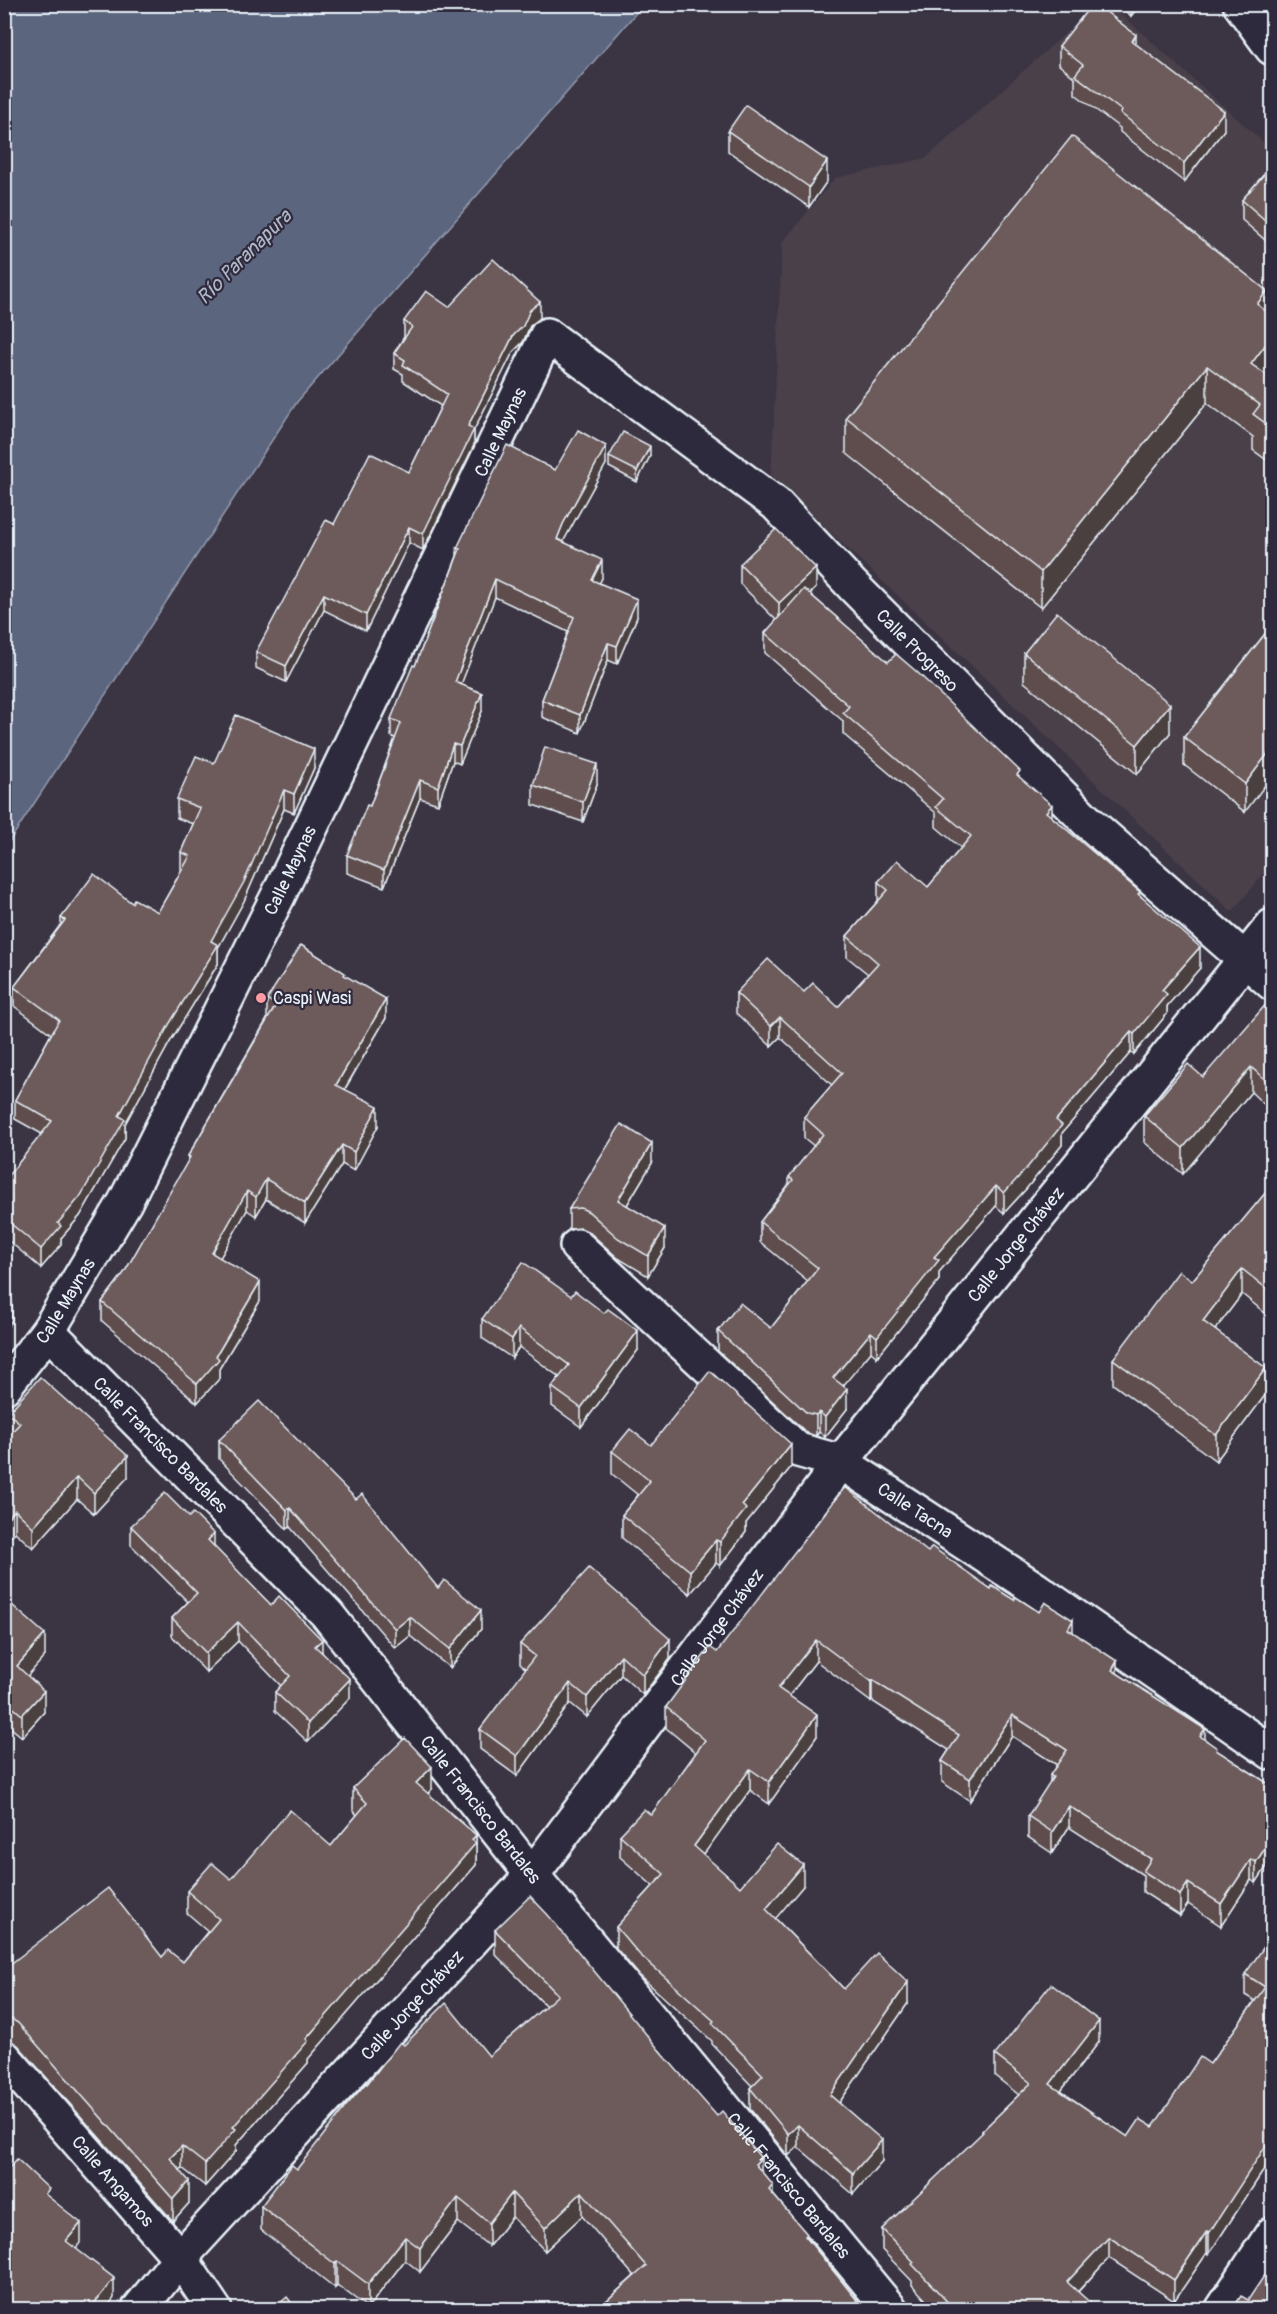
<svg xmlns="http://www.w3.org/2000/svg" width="1277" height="2314" font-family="Pangolin,sans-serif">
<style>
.built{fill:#4a3f4a}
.water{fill:#5c657e;stroke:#949daf;stroke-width:1.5}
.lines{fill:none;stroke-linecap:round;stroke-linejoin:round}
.minor-casing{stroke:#e8f1f8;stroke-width:38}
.minor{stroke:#2f2a3d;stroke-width:33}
.wall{fill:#5e4d4d;stroke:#e8f1f8;stroke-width:1.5}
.shaded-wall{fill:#4c3f3f;stroke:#e8f1f8;stroke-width:1.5}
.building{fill:#6d5a5a;stroke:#e8f1f8;stroke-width:1.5}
.poi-dot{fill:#ff9aa2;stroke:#2f2a3d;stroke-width:2}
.labels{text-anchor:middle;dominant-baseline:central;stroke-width:4.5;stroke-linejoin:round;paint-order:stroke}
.street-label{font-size:18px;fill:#e8f1f8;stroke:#2f2a3d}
.poi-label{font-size:18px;fill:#e8f1f8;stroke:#2f2a3d;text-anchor:start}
.water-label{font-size:20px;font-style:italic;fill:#b0b9c7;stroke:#2f2a3d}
</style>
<rect width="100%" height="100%" fill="#3b3443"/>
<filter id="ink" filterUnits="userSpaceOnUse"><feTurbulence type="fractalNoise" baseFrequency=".0167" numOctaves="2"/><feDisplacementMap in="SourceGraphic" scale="12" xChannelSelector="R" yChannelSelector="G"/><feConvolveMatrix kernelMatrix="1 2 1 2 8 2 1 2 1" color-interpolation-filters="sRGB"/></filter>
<g filter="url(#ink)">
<!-- built -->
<polygon class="built" points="1097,5 1111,5 1272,150 1272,864 1232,912 771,476 782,243 835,178 926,158"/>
<!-- water -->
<polygon class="water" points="5,4 643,5 297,402 5,848"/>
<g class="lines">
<defs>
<g id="minor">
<polyline points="1240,4 1272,48"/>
<path id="s1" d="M577,1246L798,1450L841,1462L1037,1590L1272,1753"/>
<path id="s2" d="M48,1331L327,1614L532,1875L891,2310"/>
<path id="s3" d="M4,1387L48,1331L125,1202L279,894L547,335L776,504L853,586L1087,821L1272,983"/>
<path id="s4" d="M4,2057L180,2258L215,2310"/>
<path id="s5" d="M138,2310L180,2258L532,1875L841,1462L1272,926"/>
<polyline points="1222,2310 1272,2234"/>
</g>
</defs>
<!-- minor casing -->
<use href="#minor" class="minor-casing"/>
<!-- minor -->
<use href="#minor" class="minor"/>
</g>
<!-- wall -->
<g class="wall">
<polygon points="1117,4 1141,4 1131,16"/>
<polygon points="1136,44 1224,130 1184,182 1120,132 1120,128 1075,94 1075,78 1059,65 1059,46"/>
<polygon points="728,131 827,181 809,207 728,151"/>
<polygon points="1272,165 1272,246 1242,220 1242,200"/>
<polygon points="449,307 540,318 530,326 523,342 513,352 474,430 474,445 423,550 409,543 366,631 324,610 286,682 256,668 256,652 334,524 409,472 441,406 403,381 403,374 394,369 394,353 404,337 404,321"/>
<polygon points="1267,312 1269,377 1272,379 1272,464 1253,450 1253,437 1207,403 1041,608 846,453 846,417"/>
<polygon points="650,456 637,482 609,467 609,457"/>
<polygon points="606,464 563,542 602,578 599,583 637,617 617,664 608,660 580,733 542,717 542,700 568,632 495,597 461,684 482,711 460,764 453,761 438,804 420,798 384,887 347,873 347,855 370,806 395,738 391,736 391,719 415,666 457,556 457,548 555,470"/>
<polygon points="740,564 816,588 810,594 1020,778 1052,817 1140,895 1200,968 1167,1006 1167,1014 1134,1054 1131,1052 1062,1133 1062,1145 1026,1189 1004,1213 996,1206 939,1272 939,1280 877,1357 871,1352 843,1385 847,1409 825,1437 819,1432 816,1436 807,1433 718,1351 718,1331 771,1328 808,1281 760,1242 760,1222 789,1184 789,1177 814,1146 804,1138 804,1117 832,1085 780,1037 771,1046 736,1013 736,993 804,992 838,1007 868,974 847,957 847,936 878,901 878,882 928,887 961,848 936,827 936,813 843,734 843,721 765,653 765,633 777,621 740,584"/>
<polygon points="1272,625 1245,812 1184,765 1184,737"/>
<polygon points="1024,653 1170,733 1137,774 1024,682"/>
<polygon points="214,763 314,768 294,813 284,809 244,901 218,948 218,964 170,1042 125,1124 125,1138 80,1216 61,1238 61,1245 41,1268 4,1237 4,1181 42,1134 15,1119 15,1100 51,1034 14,1006 14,987 61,924 61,918 132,903 158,912 181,871 181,852 193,824 177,818 177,799"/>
<polygon points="597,784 583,822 533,805 533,785"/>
<polygon points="345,976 386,1018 345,1089 378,1126 354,1171 342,1164 305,1223 266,1199 256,1216 247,1210 220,1258 260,1301 219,1369 219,1379 197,1403 102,1321 102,1302 124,1273 188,1162 188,1156 267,1019 267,999"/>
<polygon points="1272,1007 1272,1112 1251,1092 1183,1174 1144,1142 1144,1116 1203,1077"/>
<polygon points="652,1163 627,1205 665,1248 648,1276 618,1258 589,1232 581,1228 569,1229 569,1209"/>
<polygon points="1272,1185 1272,1315 1271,1318 1242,1294 1215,1330 1266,1394 1216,1461 1113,1384 1113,1359 1192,1281"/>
<polygon points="482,1319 638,1350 581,1427 552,1406 552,1387 559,1377 519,1347 512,1358 482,1338"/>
<polygon points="8,1413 128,1477 94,1514 77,1499 33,1548 15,1532 4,1543 4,1441 9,1436 8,1435"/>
<polygon points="219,1440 438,1588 481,1629 450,1668 410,1636 395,1648 290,1527 287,1529 219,1459"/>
<polygon points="651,1445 791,1467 746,1523 746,1532 720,1566 716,1563 690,1594 622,1538 622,1515 638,1495 612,1474 612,1451"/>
<polygon points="189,1517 214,1547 271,1605 322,1652 350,1698 308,1742 275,1711 275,1692 281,1686 238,1641 206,1672 172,1636 172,1618 188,1602 131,1545 131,1526"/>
<polygon points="928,1552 991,1589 1039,1612 1073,1633 1117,1673 1205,1739 1217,1751 1272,1786 1272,1862 1271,1860 1256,1883 1251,1880 1221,1926 1188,1904 1180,1916 1143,1892 1143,1875 1069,1827 1052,1853 1028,1837 1028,1816 1050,1783 1050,1775 1057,1765 1012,1736 970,1801 942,1782 942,1761 949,1750 872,1701 871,1702 816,1661 789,1696 817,1736 769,1804 750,1790 703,1855 740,1887 803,1886 775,1918 844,1989 908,2003 839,2103 882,2161 853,2194 798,2147 788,2156 750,2109 750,2088 752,2086 712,2044 712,2041 639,1975 616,1948 616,1927 653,1886 620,1857 620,1835 651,1815 696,1753 666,1728 666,1707 717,1652"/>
<polygon points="4,1598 45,1656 27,1675 44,1712 22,1737 4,1722"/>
<polygon points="520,1644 670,1659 643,1695 621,1675 587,1717 570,1703 517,1776 480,1749 480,1729 526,1669 520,1664"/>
<polygon points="353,1788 432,1789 428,1794 476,1835 476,1865 308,2059 308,2063 236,2145 236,2151 205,2186 182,2168 180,2170 189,2203 173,2221 18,2045 8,2039 4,2035 4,1969 162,1957 183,1962 208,1931 187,1913 187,1891 231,1879 331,1846 357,1815 353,1810"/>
<polygon points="495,1930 660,2051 761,2171 773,2195 807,2239 865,2310 596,2310 634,2276 582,2216 545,2251 512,2217 489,2246 458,2222 420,2272 405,2260 368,2308 337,2285 335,2288 261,2230 261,2206 297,2169 367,2084 404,2045 489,2056 546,2006 495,1954"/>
<polygon points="1272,1944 1272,2151 1271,2153 1271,2159 1209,2254 1207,2253 1174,2301 1109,2258 1078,2292 1094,2310 935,2310 912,2285 912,2281 882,2250 882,2229 982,2134 982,2131 1019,2095 995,2076 995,2055 1099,2042 1061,2091 1128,2137 1153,2127 1210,2064 1255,2001 1245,1995 1245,1974"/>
</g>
<!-- shaded-wall -->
<g class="shaded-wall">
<polygon points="1131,4 1141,4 1131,16"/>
<polygon points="1136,35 1136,55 1132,41"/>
<polygon points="1224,111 1224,130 1184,182 1184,163"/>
<polygon points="827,161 827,181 809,207 809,187"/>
<polygon points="1267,291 1267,328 1257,304"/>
<polygon points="540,302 540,318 530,326 523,342 513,352 474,430 474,445 423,550 423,534 468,426 513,336 530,310"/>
<polygon points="1272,336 1272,372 1252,399 1251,364"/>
<polygon points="1207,366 1207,403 1041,608 1041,572"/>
<polygon points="606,446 606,464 563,542 557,539 563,524"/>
<polygon points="650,446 650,456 637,482 637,471"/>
<polygon points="409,527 409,543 366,631 366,615"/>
<polygon points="602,560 602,578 592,598 592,580"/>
<polygon points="816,568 816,588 779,623 779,603"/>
<polygon points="495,579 495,597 455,700 455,682"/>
<polygon points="324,594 324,610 286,682 286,666"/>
<polygon points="637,599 637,617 617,664 617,646"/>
<polygon points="608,643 608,660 580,733 580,715"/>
<polygon points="482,693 482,711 460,764 460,746"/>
<polygon points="1170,704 1170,733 1137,774 1137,745"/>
<polygon points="453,744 453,761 438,804 438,787"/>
<polygon points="1272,748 1272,776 1245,812 1245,784"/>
<polygon points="314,749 314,768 294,813 294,794"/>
<polygon points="597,764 597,784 583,822 583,802"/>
<polygon points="420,780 420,798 384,887 384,870"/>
<polygon points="284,790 284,809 244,901 218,948 218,964 170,1042 125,1124 125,1138 80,1216 61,1238 61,1245 41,1268 41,1249 58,1223 119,1116 211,941"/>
<polygon points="1052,805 1052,825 1046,812"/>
<polygon points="1200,947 1200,968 1167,1006 1167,1014 1134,1054 1134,1034 1162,990"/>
<polygon points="386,999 386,1018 336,1104 336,1085"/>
<polygon points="780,1017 780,1037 771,1046 771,1026"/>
<polygon points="1131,1032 1131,1052 1062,1133 1062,1145 1026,1189 1004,1213 1004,1193 1056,1120"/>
<polygon points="1251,1067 1251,1092 1183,1174 1183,1148"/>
<polygon points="378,1106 378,1126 354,1171 354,1152"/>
<polygon points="652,1143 652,1163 618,1220 618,1200"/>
<polygon points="342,1145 342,1164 305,1223 305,1203"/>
<polygon points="266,1179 266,1199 256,1216 256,1197"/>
<polygon points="996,1186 996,1206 939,1272 939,1280 877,1357 877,1337 934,1257"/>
<polygon points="247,1191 247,1210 212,1272 212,1253"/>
<polygon points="665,1228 665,1248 648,1276 648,1256"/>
<polygon points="1242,1269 1242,1294 1203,1346 1203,1321"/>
<polygon points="260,1282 260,1301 219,1369 219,1379 197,1403 197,1384 216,1356"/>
<polygon points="1272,1290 1272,1315 1271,1318 1271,1292"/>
<polygon points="12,1303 12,1320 4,1332 4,1314"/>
<polygon points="519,1328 519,1347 512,1358 512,1339"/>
<polygon points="638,1331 638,1350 581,1427 581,1408"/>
<polygon points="871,1332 871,1352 833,1398 833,1378"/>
<polygon points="1266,1368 1266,1394 1216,1461 1216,1435"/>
<polygon points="847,1389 847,1409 825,1437 825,1417"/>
<polygon points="819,1412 819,1432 816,1436 816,1415"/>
<polygon points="791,1444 791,1467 746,1523 746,1532 720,1566 720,1542 742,1505"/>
<polygon points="128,1456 128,1477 94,1514 94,1493"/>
<polygon points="77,1477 77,1499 33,1548 33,1527"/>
<polygon points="290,1508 290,1527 287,1529 287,1510"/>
<polygon points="15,1510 15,1532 4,1543 4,1521"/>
<polygon points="214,1534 214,1553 208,1540"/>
<polygon points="716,1540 716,1563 690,1594 690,1571"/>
<polygon points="481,1610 481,1629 450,1668 450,1649"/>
<polygon points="410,1617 410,1636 395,1648 395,1629"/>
<polygon points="1073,1620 1073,1642 1068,1629"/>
<polygon points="238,1622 238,1641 206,1672 206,1653"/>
<polygon points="45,1634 45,1656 17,1688 17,1666"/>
<polygon points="670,1639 670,1659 643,1695 643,1675"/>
<polygon points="322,1640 322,1658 315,1646"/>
<polygon points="816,1640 816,1661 778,1710 778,1688"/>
<polygon points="621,1655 621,1675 587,1717 587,1697"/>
<polygon points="1117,1661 1117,1682 1112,1670"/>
<polygon points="350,1679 350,1698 308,1742 308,1723"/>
<polygon points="872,1680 872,1701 871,1702 871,1681"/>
<polygon points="570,1683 570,1703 517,1776 517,1756"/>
<polygon points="44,1691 44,1712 22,1737 22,1715"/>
<polygon points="817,1715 817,1736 769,1804 769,1782"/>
<polygon points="1012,1715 1012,1736 970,1801 970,1779"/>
<polygon points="1205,1729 1205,1750 1200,1736"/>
<polygon points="432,1767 432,1789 416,1805 416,1783"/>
<polygon points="750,1769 750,1790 694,1868 694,1846"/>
<polygon points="1069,1806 1069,1827 1052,1853 1052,1832"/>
<polygon points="476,1835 476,1865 308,2059 308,2063 236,2145 236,2151 205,2186 205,2164 233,2127"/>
<polygon points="1271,1839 1271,1860 1256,1883 1256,1862"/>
<polygon points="1251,1859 1251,1880 1221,1926 1221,1904"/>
<polygon points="803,1865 803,1886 766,1930 766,1909"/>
<polygon points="1188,1883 1188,1904 1180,1916 1180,1895"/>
<polygon points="908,1982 908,2003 830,2116 830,2095"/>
<polygon points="1099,2021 1099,2042 1050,2105 1050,2084"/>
<polygon points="798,2125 798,2147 788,2156 788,2134"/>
<polygon points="1272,2130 1272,2151 1271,2153 1271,2159 1209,2254 1209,2233"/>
<polygon points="882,2140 882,2161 853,2194 853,2173"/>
<polygon points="182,2146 182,2168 170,2180 170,2158"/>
<polygon points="761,2158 761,2182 755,2164"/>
<polygon points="189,2181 189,2203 173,2221 173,2199"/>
<polygon points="773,2185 773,2209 769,2190"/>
<polygon points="582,2192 582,2216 545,2251 545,2228"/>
<polygon points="512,2193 512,2217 489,2246 489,2223"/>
<polygon points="458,2198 458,2222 420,2272 420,2248"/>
<polygon points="81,2223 81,2243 66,2261 66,2241"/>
<polygon points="1207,2231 1207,2253 1174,2301 1174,2280"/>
<polygon points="405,2237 405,2260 368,2308 368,2284"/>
<polygon points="1109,2237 1109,2258 1067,2303 1067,2282"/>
<polygon points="337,2261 337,2285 335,2288 335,2264"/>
<polygon points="114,2278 114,2298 105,2310 89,2310"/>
</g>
<!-- building -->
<g class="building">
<polygon points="1092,4 1096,4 1136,35 1132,41 1224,111 1184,163 1120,113 1122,111 1075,75 1083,65 1059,46"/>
<polygon points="746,105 827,161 809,187 728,131"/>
<polygon points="1072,136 1267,291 1257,304 1272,316 1272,336 1251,364 1272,379 1272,428 1253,414 1260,405 1207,366 1041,572 846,417"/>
<polygon points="1272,165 1272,226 1242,200"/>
<polygon points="493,259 540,302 530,310 523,326 513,336 468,426 474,429 423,534 409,527 366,615 324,594 286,666 256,652 326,520 334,524 370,453 409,472 447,394 403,365 405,360 394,353 412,327 404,321 426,291 449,307"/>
<polygon points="578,430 606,446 563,524 557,539 602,560 592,580 637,599 617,646 608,643 580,715 542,700 574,617 495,579 455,682 482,693 460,746 453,744 438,787 420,780 384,870 347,855 367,805 370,806 401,723 391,719 413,665 415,666 460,549 457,548 507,445 555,470"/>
<polygon points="623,432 650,446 637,471 609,457"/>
<polygon points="776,529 816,568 779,603 740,564"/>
<polygon points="804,589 888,662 896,654 917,672 1020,771 1017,775 1052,805 1046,812 1140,892 1138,894 1200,947 1162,990 1167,994 1134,1034 1131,1032 1056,1120 1062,1125 1026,1169 1004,1193 996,1186 934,1257 939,1260 877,1337 871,1332 833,1378 847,1389 825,1417 819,1412 816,1415 807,1413 718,1331 740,1303 771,1328 818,1268 760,1222 793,1180 789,1177 823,1134 804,1117 842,1073 780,1017 771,1026 736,993 768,959 804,992 813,983 838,1007 878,963 847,936 888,890 878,882 897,860 928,887 971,836 936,807 943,799 843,713 849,706 765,633"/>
<polygon points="1057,612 1170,704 1137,745 1024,653"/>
<polygon points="1272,625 1272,748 1245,784 1184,737"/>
<polygon points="236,715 314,749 294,794 284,790 244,882 211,941 218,945 170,1023 119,1116 125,1119 80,1197 58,1223 61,1226 41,1249 4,1218 4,1181 52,1121 15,1100 59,1020 14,987 65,920 61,918 94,874 132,903 134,899 158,912 190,856 181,852 200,808 177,799 196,756 214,763"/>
<polygon points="545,747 597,764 583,802 533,785"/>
<polygon points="301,945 345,973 344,975 386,999 336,1085 378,1106 354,1152 342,1145 305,1203 266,1179 256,1197 247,1191 212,1253 260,1282 216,1356 219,1359 197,1384 102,1302 124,1273 190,1157 188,1156 276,1005 267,999"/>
<polygon points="1268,1002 1272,1007 1272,1086 1251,1067 1183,1148 1144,1116 1188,1064 1203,1077"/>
<polygon points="621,1124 652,1143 618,1200 665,1228 648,1256 618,1238 589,1212 581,1208 569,1209"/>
<polygon points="1272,1185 1272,1290 1271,1292 1242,1269 1203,1321 1266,1368 1216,1435 1113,1359 1179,1271 1192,1281"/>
<polygon points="523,1262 571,1296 575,1291 604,1313 608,1309 638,1331 581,1408 552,1387 569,1365 519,1328 512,1339 482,1319"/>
<polygon points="4,1297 12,1303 4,1314"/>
<polygon points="710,1371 791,1444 742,1505 746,1509 720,1542 716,1540 690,1571 622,1515 650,1481 612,1451 630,1429 651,1445"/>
<polygon points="40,1377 128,1456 94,1493 77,1477 33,1527 15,1510 4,1521 4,1441 20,1423 8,1413"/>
<polygon points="259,1401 356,1499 362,1494 438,1588 444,1580 481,1610 450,1649 410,1617 395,1629 290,1508 287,1510 219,1440"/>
<polygon points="845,1487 928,1552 932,1547 991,1589 992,1586 1014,1600 1016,1597 1039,1612 1045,1602 1073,1620 1068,1629 1117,1661 1112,1670 1205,1729 1200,1736 1217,1748 1216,1750 1272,1786 1272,1840 1271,1839 1256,1862 1251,1859 1221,1904 1188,1883 1180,1895 1143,1871 1151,1859 1069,1806 1052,1832 1028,1816 1053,1777 1050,1775 1067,1750 1012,1715 970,1779 942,1761 959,1735 872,1680 871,1681 816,1640 778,1688 817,1715 769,1782 750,1769 694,1846 740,1887 777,1844 803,1865 766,1909 844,1989 877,1953 908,1982 830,2095 882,2140 853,2173 798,2125 788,2134 750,2088 763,2075 712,2023 714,2021 639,1954 616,1927 664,1874 620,1835 644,1809 651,1815 705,1740 666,1707 710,1647 717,1652"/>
<polygon points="165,1493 189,1517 193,1513 214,1534 208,1540 271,1605 279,1596 322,1640 315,1646 350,1679 308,1723 275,1692 290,1676 238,1622 206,1653 172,1618 197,1593 131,1526"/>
<polygon points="589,1568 670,1639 643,1675 621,1655 587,1697 570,1683 517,1756 480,1729 535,1656 520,1644"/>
<polygon points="4,1598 45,1634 17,1666 44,1691 22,1715 4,1700"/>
<polygon points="405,1738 432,1767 416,1783 476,1835 472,1840 476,1843 306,2039 308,2041 233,2127 236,2129 205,2164 182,2146 170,2158 189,2181 173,2199 18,2023 8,2017 4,2013 4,1969 108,1888 162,1957 168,1950 183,1962 219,1919 187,1891 212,1863 231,1879 290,1810 331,1846 367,1803 353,1788"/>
<polygon points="530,1896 548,1915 660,2051 717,2116 722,2111 761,2158 755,2164 773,2185 769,2190 807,2234 805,2236 865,2310 726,2310 723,2306 721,2308 718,2305 712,2310 596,2310 646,2266 582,2192 545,2228 512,2193 489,2223 458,2198 420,2248 405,2237 368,2284 337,2261 335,2264 261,2206 292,2165 297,2169 346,2106 366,2083 367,2084 400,2042 404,2045 446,2003 489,2056 558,1995 495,1930"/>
<polygon points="1268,1941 1272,1944 1272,2130 1268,2136 1271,2138 1209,2233 1207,2231 1174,2280 1109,2237 1067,2282 1094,2306 1090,2310 955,2310 912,2264 914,2262 882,2229 983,2132 982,2131 1031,2083 995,2055 1051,1984 1099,2021 1050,2084 1128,2137 1140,2119 1153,2127 1200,2057 1210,2064 1265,1987 1245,1974"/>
<polygon points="17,2159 49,2189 45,2194 81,2223 66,2241 114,2278 89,2310 4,2310 4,2173"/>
<polygon points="1272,2264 1272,2310 1232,2310 1241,2296 1248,2300"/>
<polygon points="287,2297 297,2310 272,2310"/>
</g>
</g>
<!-- markers -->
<circle class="poi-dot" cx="261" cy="998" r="6"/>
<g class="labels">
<!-- street labels -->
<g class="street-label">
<text stroke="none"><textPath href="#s3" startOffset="1078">Calle Maynas</textPath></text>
<text stroke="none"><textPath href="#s3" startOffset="1674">Calle Progreso</textPath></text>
<text stroke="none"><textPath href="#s3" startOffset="592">Calle Maynas</textPath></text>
<text stroke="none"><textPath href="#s5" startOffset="1382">Calle Jorge Chávez</textPath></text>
<text stroke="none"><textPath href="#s3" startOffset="106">Calle Maynas</textPath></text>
<text stroke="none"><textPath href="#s2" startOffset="160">Calle Francisco Bardales</textPath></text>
<text stroke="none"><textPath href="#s1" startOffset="434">Calle Tacna</textPath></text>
<text stroke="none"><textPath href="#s5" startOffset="896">Calle Jorge Chávez</textPath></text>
<text stroke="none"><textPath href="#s2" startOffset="646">Calle Francisco Bardales</textPath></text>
<text stroke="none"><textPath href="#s5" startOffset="410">Calle Jorge Chávez</textPath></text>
<text stroke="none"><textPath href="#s4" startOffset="165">Calle Angamos</textPath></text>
<text stroke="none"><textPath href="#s2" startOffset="1132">Calle Francisco Bardales</textPath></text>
</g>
<!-- poi labels -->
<g class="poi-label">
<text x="273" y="998">Caspi Wasi</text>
</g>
<!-- water labels -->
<g class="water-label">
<text transform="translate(244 257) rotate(-45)">Río Paranapura</text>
</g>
</g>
<!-- margin -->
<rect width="1277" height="2314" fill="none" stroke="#2f2a3d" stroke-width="24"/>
<rect x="12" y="12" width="1253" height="2290" fill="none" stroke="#e8f1f8" stroke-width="2" filter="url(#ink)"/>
</svg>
